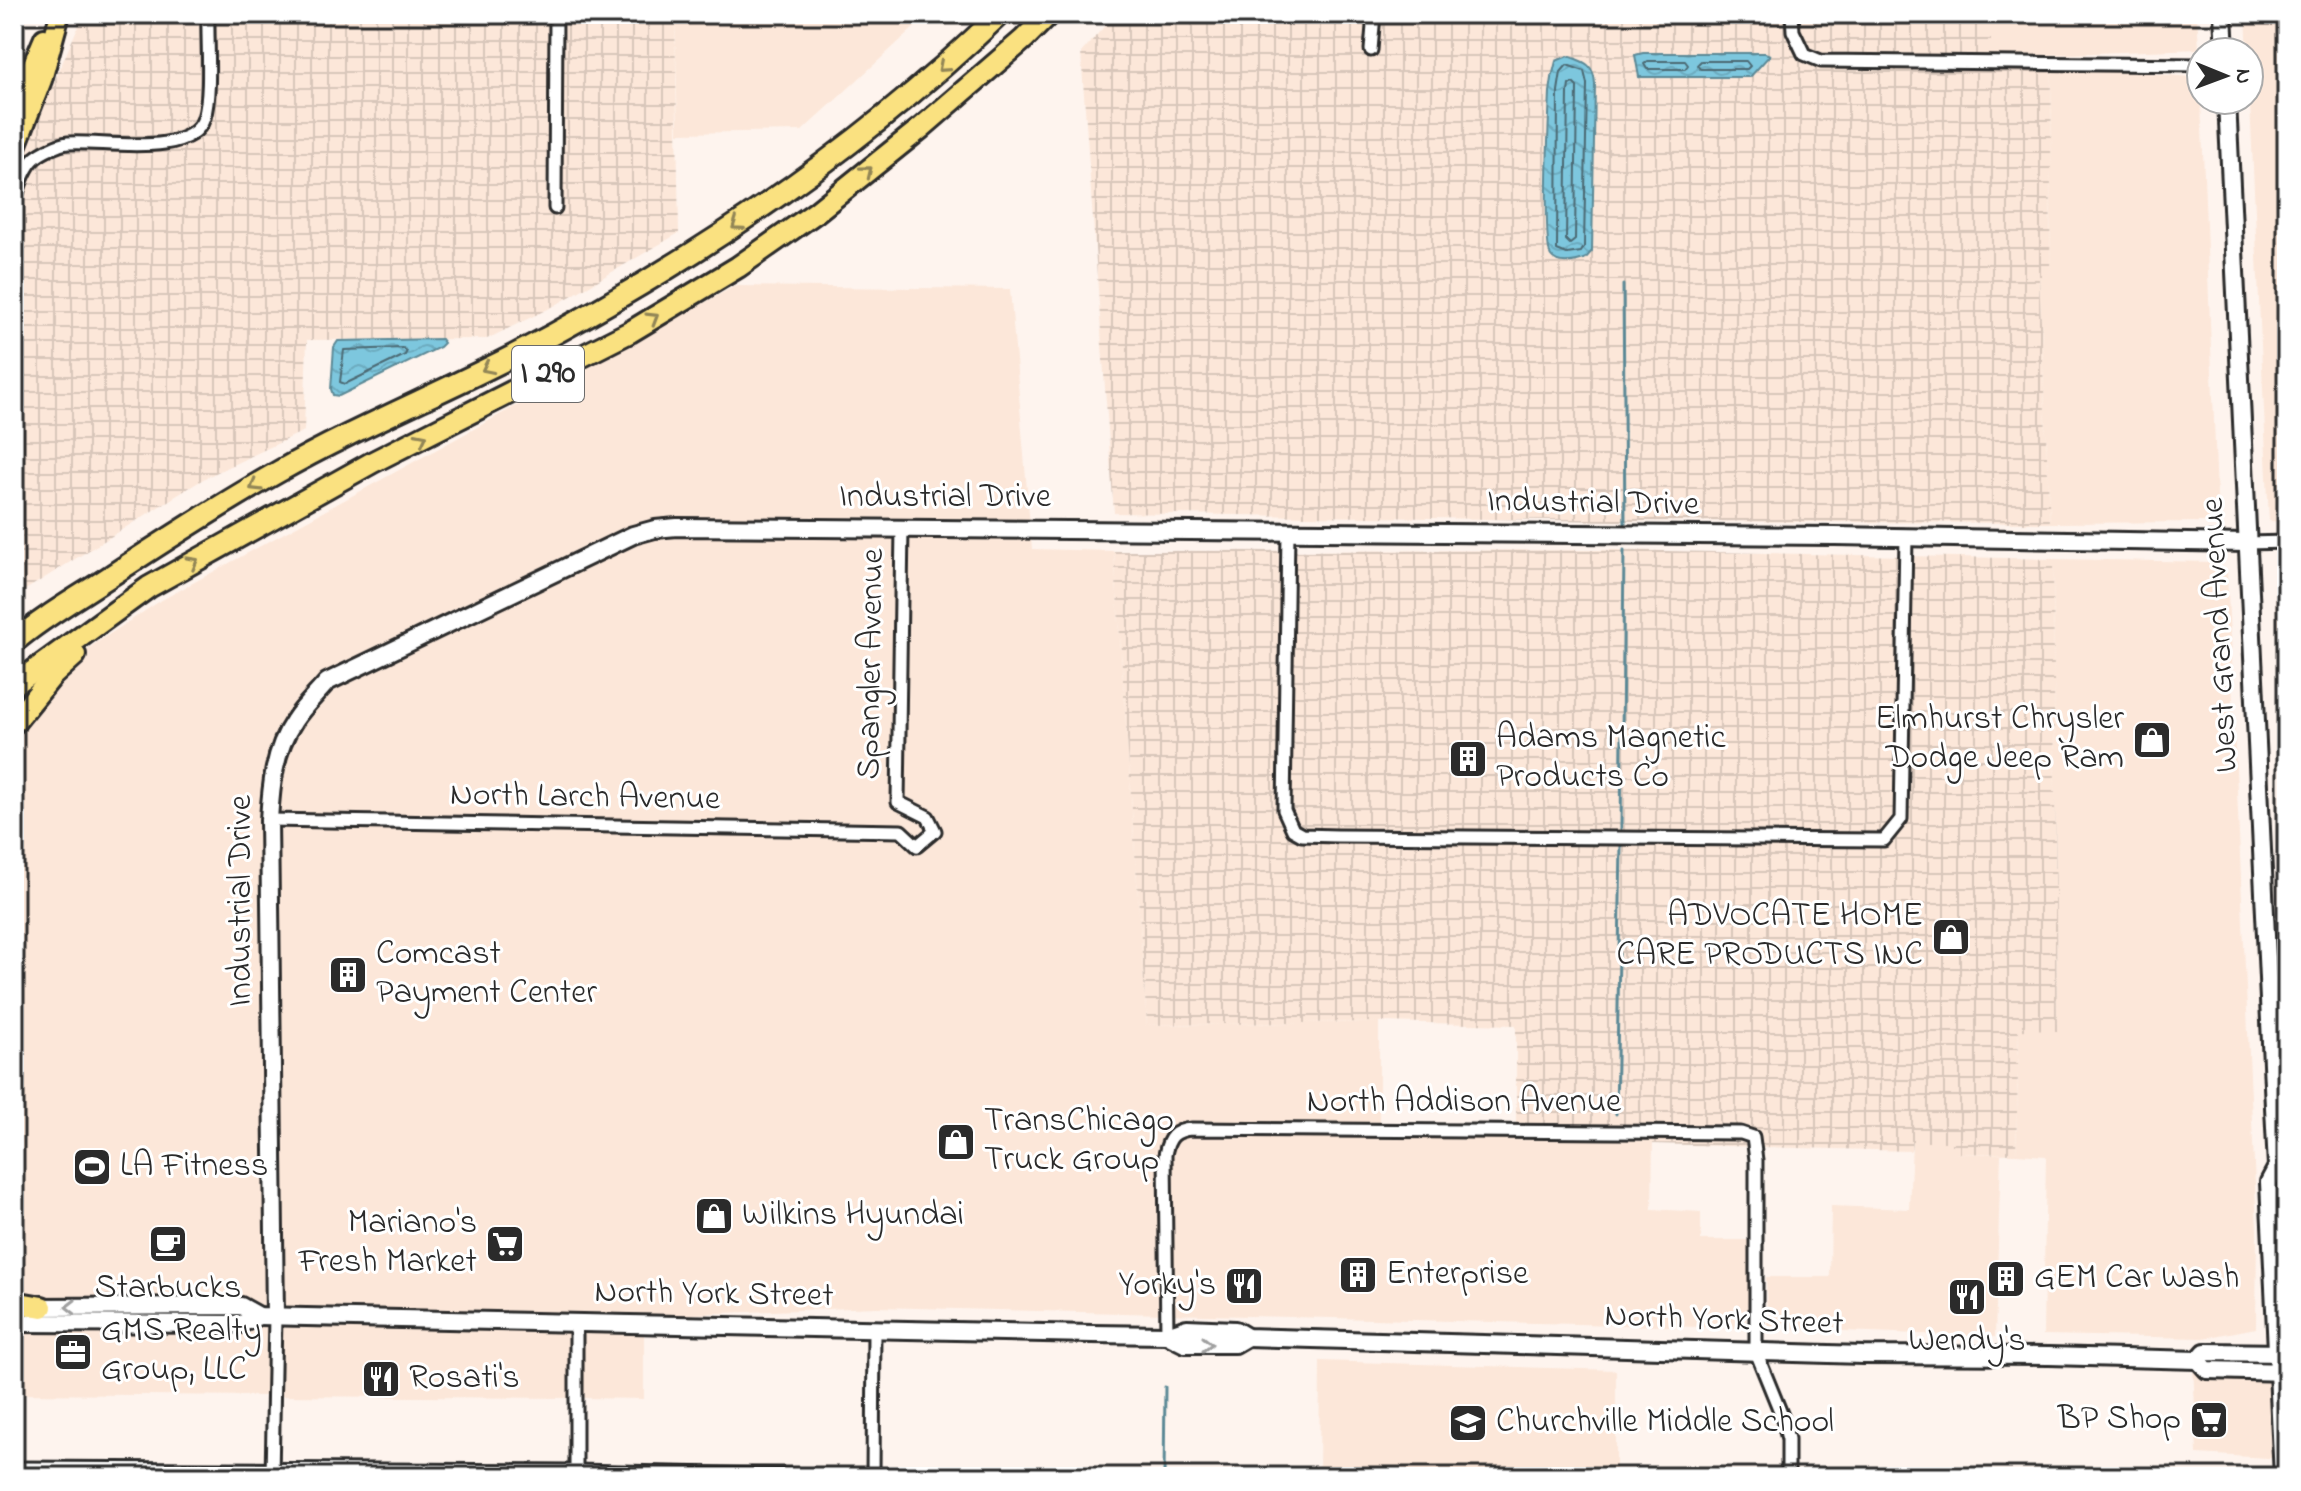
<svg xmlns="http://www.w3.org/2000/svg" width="2301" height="1491" font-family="'Indie Flower',sans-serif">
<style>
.built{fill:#fce7d9}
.industrial{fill:url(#industrial-grid)}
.water{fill:url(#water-waves);stroke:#5c8996;stroke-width:2}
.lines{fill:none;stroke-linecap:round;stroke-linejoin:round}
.shore{stroke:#4c6973;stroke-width:2}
.stream{stroke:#5c8996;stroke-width:3}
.street-casing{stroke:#2b2b2b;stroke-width:17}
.secondary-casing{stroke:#2b2b2b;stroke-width:22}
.primary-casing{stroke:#2b2b2b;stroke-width:24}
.highway-casing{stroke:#2b2b2b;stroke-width:26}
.street{stroke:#fff;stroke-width:11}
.secondary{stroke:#fff;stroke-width:16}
.primary{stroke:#fae180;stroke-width:18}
.highway{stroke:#fae180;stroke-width:20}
.oneway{stroke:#928656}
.oneway2{stroke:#a0a0a0}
.labels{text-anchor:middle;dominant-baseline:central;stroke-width:6;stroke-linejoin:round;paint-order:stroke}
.shield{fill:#fff;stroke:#6b6b6b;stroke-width:2}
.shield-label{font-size:32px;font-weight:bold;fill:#2b2b2b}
.street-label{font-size:34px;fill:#2b2b2b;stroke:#fff}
.poi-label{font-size:34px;fill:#2b2b2b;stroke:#fff;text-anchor:start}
</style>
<defs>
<pattern id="industrial-grid" width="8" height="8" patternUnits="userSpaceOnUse" patternTransform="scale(2)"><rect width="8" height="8" fill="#fce7d9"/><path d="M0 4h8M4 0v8" fill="none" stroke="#d8c6ba"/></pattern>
<pattern id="water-waves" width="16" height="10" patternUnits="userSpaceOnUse" patternTransform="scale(2)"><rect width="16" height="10" fill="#7dc7de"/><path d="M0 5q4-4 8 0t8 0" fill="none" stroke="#6cabbf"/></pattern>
</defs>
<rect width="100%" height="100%" fill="#fef4ee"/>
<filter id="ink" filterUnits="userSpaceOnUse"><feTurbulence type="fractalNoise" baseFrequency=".0125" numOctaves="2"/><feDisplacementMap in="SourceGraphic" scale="16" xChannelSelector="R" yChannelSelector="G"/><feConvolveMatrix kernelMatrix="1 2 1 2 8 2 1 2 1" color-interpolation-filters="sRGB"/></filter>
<g filter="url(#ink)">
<!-- built -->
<g class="built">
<polygon points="675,14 929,14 802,131 678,133"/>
<polygon points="1991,14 2197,14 2199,49 1991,57"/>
<polygon points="2246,14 2287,14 2287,522 2269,521"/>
<polygon points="2052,64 2200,78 2218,519 2207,522 2050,523 2039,276 2050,275"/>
<polygon points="735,286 1010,289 1032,549 1114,551 1147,1025 1379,1022 1379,1127 1653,1136 1652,1209 1701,1212 1701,1240 1756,1240 1745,1328 877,1307 583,1318 14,1312 14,732 52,683 93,645 160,601"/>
<polygon points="2053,559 2211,562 2227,571 2257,1230 2256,1328 2204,1338 2043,1335 2046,1156 2016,1154 2019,1029 2057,1030"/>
<polygon points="2287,562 2287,870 2274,567"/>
<polygon points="1912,1142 1952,1142 1953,1153 2001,1154 1995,1337 1767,1328 1766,1277 1830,1277 1831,1206 1909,1209"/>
<polygon points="14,1318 271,1319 270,1396 14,1394"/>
<polygon points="278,1319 574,1325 573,1398 276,1396"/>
<polygon points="580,1325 644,1327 644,1399 580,1398"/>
<polygon points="1320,1361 1616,1370 1616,1477 1319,1477"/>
<polygon points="2193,1365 2283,1368 2286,1459 2197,1454"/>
</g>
<!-- industrial -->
<g class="industrial">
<polygon points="90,14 675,14 679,233 554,306 487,339 307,340 304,431 205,478 14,597 14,174 81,20"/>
<polygon points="1115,14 1991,14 1991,63 2052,64 2050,276 2039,276 2050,523 1617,521 1114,513 1081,53"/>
<polygon points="1615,550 2053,559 2057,1031 2019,1030 2016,1154 1952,1153 1952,1142 1912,1142 1911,1151 1653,1144 1653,1137 1516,1135 1516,1025 1379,1022 1147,1025 1114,551"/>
</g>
<!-- water -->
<g class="water">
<polygon points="1643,53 1765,53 1770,55 1750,77 1639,77 1635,55"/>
<path d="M1568,56C1585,62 1594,64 1595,84L1592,251L1586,258C1577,262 1558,266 1551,256C1543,245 1549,114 1550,92C1551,82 1553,71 1556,61Z"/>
<polygon points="441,339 444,343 440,347 339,396 333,395 331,389 334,347 338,341"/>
</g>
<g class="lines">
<!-- shore -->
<g class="shore">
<polygon points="1648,61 1685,61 1688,65 1685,69 1647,69 1644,64"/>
<polygon points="1701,61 1746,61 1750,66 1747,69 1700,69 1697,65"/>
<polygon points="1567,65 1584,71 1587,84 1584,247 1581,252 1567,254 1557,250 1558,91 1561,72"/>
<polygon points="1573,83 1577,87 1575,240 1570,244 1566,240 1568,92 1569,85"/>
<polygon points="403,348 407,351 405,355 345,384 340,382 344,350"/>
</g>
<!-- stream -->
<g class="stream">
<polyline points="1623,285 1625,523"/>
<polyline points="1621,829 1624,550"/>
<polyline points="1616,1114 1621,846"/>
<polyline points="1164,1477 1165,1387"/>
</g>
<defs>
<g id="street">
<polyline points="1792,14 1793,31 1804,54 1821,61 2201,65"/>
<polyline points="1371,50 1374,14"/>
<path d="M14,202C19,188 24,168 35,158C42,152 59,144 68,143C102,140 191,159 204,118C212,92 207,42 208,14"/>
<polyline points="555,208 556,14"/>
<polyline points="1288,532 1284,810 1293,830 1302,835 1337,836 1884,840 1901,819 1906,537"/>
<polyline points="2247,543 2287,542"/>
<polyline points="269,820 901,831 917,846 935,831 928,817 898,802 902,528"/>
<path d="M1167,1335L1165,1155C1168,1138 1174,1130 1192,1129L1741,1133L1753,1137L1756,1160V1352L1782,1416L1788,1439V1477"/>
<polyline points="14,1468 576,1471 862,1477"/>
<polyline points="272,1477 275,1316"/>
<polyline points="576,1477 576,1322"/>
<polyline points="873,1477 874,1329"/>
</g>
<g id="secondary">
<polyline points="2223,14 2225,52"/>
<polyline points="2227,100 2274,1107 2277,1167 2269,1182 2283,1477"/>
<polyline points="30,1307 241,1306 259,1316 1092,1334 1167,1335 1187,1328 1235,1330 1247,1337 1863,1355 2049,1356 2198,1360 2205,1352 2287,1353"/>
<path d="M275,1316L269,820C271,787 274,750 294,721C303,707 316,695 327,682L633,535L655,529L677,527L1835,536L2247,543"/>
<polyline points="14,1323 241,1324 259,1316"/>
<polyline points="1167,1335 1185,1344 1235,1344 1247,1337"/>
<polyline points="2198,1360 2207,1370 2287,1372"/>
</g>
<g id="primary">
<polyline points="14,108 44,38"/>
<polyline points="14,152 42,80 60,14"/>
</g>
<g id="highway">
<path d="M14,642C43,617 77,598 109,577C164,541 221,504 278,472C350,431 427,399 501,362C682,269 853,156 1000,14"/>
<polyline points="14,685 149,587 373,462 630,332 738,267 815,213 921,128 1024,39 1049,14"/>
<polyline points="14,723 52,676 75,655"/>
<polyline points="14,1302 42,1307"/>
</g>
</defs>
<!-- street casing -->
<use href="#street" class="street-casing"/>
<!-- secondary casing -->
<use href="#secondary" class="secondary-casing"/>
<!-- primary casing -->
<use href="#primary" class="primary-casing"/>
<!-- highway casing -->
<use href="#highway" class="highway-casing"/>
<!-- street -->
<use href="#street" class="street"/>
<!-- secondary -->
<use href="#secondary" class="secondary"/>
<!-- primary -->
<use href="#primary" class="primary"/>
<!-- highway -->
<use href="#highway" class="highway"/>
</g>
<!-- one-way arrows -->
<defs><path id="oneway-chevron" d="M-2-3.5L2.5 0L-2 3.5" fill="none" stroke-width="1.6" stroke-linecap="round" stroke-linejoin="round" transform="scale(2)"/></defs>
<g class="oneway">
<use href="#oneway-chevron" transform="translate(943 67) rotate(139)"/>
<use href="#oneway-chevron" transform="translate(867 171) rotate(-39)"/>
<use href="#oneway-chevron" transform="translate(737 225) rotate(145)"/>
<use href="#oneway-chevron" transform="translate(653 318) rotate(-31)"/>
<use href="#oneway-chevron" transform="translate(487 368) rotate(154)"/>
<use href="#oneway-chevron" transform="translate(422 438) rotate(-27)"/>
<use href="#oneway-chevron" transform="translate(255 486) rotate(149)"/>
<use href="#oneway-chevron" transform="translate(193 562) rotate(-29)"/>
</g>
<g class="oneway2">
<use href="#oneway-chevron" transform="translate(71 1307) rotate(180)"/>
<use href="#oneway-chevron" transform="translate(1207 1344)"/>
</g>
</g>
<!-- icons -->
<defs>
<symbol id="shop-square" viewBox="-11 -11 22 22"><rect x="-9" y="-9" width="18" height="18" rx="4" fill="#2b2b2b" stroke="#fff"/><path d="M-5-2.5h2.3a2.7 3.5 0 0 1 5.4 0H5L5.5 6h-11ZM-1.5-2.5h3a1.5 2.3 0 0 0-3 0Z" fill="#fff"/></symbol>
<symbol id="building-square" viewBox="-11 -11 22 22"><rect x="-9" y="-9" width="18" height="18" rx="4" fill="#2b2b2b" stroke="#fff"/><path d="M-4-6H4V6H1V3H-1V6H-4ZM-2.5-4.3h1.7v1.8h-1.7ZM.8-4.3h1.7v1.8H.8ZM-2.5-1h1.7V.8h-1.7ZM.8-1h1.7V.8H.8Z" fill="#fff"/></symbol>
<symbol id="stadium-square" viewBox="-11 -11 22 22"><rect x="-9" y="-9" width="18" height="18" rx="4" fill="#2b2b2b" stroke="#fff"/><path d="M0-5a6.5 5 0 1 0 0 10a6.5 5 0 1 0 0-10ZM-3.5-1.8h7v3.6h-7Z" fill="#fff"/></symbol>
<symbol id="cafe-square" viewBox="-11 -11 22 22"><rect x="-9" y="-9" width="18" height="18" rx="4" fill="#2b2b2b" stroke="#fff"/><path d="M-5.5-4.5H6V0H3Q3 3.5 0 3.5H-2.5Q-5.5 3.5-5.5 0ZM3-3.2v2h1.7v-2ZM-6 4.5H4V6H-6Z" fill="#fff"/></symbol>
<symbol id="supermarket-square" viewBox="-11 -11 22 22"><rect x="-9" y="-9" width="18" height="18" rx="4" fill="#2b2b2b" stroke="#fff"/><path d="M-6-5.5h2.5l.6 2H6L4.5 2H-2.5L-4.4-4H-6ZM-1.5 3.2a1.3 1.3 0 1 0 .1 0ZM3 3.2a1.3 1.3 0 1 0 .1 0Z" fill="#fff"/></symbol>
<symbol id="restaurant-square" viewBox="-11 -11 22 22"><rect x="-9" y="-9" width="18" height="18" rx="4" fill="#2b2b2b" stroke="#fff"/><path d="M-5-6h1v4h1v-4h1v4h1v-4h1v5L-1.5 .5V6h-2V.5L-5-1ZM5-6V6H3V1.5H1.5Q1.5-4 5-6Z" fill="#fff"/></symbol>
<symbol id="office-square" viewBox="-11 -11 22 22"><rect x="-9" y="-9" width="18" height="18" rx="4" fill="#2b2b2b" stroke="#fff"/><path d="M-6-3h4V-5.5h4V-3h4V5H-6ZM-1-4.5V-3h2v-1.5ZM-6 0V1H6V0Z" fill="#fff"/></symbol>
<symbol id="school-square" viewBox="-11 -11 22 22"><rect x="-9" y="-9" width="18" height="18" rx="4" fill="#2b2b2b" stroke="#fff"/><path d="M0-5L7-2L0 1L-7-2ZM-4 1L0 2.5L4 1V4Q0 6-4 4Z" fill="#fff"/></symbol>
</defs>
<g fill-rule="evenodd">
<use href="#shop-square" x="2130" y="718" width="44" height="44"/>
<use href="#building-square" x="1446" y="737" width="44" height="44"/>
<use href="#shop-square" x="1929" y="915" width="44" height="44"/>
<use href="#building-square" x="326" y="953" width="44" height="44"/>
<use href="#shop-square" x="934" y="1120" width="44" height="44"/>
<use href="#stadium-square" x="70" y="1145" width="44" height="44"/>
<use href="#shop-square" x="692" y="1194" width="44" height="44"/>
<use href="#cafe-square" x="146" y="1222" width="44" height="44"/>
<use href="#supermarket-square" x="483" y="1222" width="44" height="44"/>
<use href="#building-square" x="1336" y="1253" width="44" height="44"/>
<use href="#building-square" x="1984" y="1257" width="44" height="44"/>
<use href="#restaurant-square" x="1222" y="1264" width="44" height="44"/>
<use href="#restaurant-square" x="1945" y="1275" width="44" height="44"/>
<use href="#office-square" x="51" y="1330" width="44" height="44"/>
<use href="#restaurant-square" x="359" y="1357" width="44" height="44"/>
<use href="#supermarket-square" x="2187" y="1398" width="44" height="44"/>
<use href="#school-square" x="1446" y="1401" width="44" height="44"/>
</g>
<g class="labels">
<!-- shield labels -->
<rect class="shield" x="512" y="346" width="72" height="56" rx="6"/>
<g class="shield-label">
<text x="548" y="374">I 290</text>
</g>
<!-- street labels -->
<g class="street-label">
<text x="945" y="498">Industrial Drive</text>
<text transform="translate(1593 504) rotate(1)">Industrial Drive</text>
<text transform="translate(2221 635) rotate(-93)">West Grand Avenue</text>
<text transform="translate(872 664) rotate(-89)">Spangler Avenue</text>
<text transform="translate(585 798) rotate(1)">North Larch Avenue</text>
<text transform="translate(242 901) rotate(-90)">Industrial Drive</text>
<text x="1464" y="1103">North Addison Avenue</text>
<text transform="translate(714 1295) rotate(1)">North York Street</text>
<text transform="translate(1724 1321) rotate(2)">North York Street</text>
</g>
<!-- poi labels -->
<g class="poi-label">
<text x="2124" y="720" text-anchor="end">Elmhurst Chrysler<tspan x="2124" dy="39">Dodge Jeep Ram</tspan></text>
<text x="1496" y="739">Adams Magnetic<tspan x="1496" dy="39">Products Co</tspan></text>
<text x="1923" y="917" text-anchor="end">ADVOCATE HOME<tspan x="1923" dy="39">CARE PRODUCTS INC</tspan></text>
<text x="376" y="955">Comcast<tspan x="376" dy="39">Payment Center</tspan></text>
<text x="984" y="1122">TransChicago<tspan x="984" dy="39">Truck Group</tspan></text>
<text x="120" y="1167">LA Fitness</text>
<text x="742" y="1216">Wilkins Hyundai</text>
<text x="477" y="1224" text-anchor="end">Mariano's<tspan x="477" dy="39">Fresh Market</tspan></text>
<text x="1386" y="1275">Enterprise</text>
<text x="2034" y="1279">GEM Car Wash</text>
<text x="1216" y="1286" text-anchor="end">Yorky's</text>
<text x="168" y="1289" text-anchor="middle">Starbucks</text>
<text x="101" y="1332">GMS Realty<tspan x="101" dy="39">Group, LLC</tspan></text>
<text x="1967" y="1342" text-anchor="middle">Wendy's</text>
<text x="409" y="1379">Rosati's</text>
<text x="2181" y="1420" text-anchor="end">BP Shop</text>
<text x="1496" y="1423">Churchville Middle School</text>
</g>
</g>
<!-- margin -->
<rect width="2301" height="1491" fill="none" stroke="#fff" stroke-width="48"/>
<rect x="24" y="24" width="2253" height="1443" fill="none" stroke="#2b2b2b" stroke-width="3" filter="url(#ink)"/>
<!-- north arrow -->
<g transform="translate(2225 76) rotate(91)"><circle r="38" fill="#ffffff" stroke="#aaaaaa" stroke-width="2"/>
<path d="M0-6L14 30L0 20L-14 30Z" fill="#2b2b2b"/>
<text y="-12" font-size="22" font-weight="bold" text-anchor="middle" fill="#2b2b2b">N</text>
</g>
</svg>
